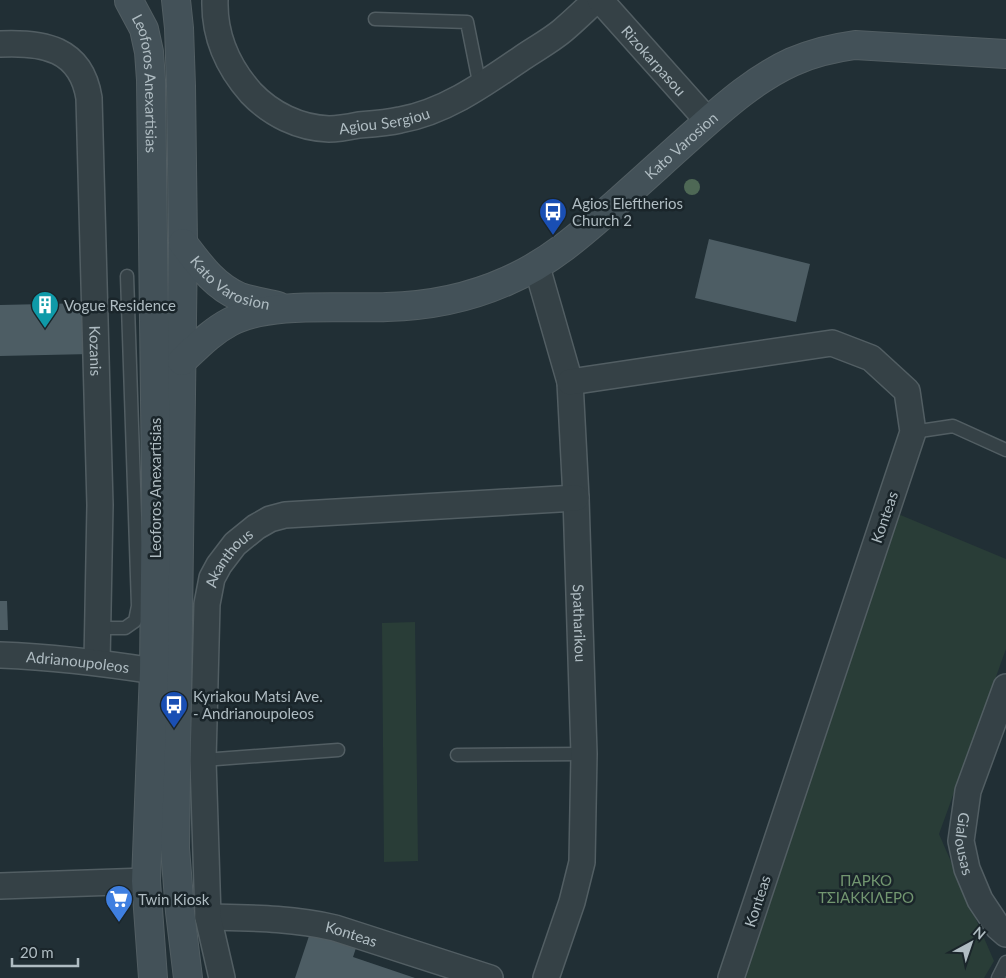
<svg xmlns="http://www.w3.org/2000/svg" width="1006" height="978" font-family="Lato,sans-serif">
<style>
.green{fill:#293d37}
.building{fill:#4d5d64}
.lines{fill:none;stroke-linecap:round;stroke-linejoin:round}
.lane-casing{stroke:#525e63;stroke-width:15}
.street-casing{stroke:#525e63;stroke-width:28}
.secondary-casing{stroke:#525e63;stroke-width:30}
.lane{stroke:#354146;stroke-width:12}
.street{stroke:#354146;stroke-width:25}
.secondary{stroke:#435158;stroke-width:28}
.tree{fill:#4e6855}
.labels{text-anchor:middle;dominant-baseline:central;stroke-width:5;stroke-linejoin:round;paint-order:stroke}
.street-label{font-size:15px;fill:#afbcc2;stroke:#1a252a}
.poi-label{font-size:15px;fill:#afbcc2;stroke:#1a252a;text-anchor:start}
.park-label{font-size:15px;fill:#729670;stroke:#1a252a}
</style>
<rect width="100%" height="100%" fill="#212f35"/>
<!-- green -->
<g class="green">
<polygon points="898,514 1006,559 1006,649 939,834 994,961 984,978 742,978"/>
<polygon points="415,622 418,861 384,862 382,623"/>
</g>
<!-- building -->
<g class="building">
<polygon points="709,239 810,264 796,322 695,298"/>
<polygon points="89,303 91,354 0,356 0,305"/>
<polygon points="0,601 7,601 8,630 0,630"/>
<polygon points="312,927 358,942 353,957 415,978 295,978"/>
</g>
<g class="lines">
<defs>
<g id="lane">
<polyline points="375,19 467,22 480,87"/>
<polyline points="913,432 953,426 1006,450"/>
<polyline points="97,628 125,628 135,621 138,606 127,276"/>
<polyline points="457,755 584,754"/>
<polyline points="203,760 338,750"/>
<polyline points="998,978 1006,962"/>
</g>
<g id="street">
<path id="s1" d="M215,0C214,35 228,67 251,93C271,114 299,128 329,129C338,129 349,127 359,125C372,124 387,123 400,120C445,112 484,84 522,58C535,49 550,41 562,31C574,21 585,10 596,0"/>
<path id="s2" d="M600,0L708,121"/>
<path id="s3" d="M0,44C43,42 81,48 89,98L100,505L97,662"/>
<path id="s4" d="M537,267L570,382L576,498L584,754L582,862L572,902L546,978"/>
<polyline points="570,382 832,343 871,358 907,391 913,432 731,978"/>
<path id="s5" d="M0,655C52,657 103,663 154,671"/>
<path id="s6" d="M1006,687L968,791L961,841L967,869L980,900L998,927L1006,934"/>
<polyline points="0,886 146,881"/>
<path id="s7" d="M208,917C251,918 293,918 335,928L490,978"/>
<path id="s8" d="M222,978L208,917L203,760L207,604L212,578L219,565L235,544L256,527L270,519L285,515L576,498"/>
</g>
<g id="secondary">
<polyline points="176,0 179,28 181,86 183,243 175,848 180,912 188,978"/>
<path id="s9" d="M129,1L144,29L149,52L151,80L156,479L154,671L146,881L153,978"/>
<path id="s10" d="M183,243C199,264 214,286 240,297C252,301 266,303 278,306"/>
<path id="s11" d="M182,361C197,347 211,332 230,322C270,301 342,309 387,307C429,306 469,298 507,281C551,262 585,231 620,200C646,177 672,153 698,130C727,104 757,78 792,62C812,53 833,48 855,45L1006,54"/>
</g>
</defs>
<!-- lane casing -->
<use href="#lane" class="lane-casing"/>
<!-- street casing -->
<use href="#street" class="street-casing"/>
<!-- secondary casing -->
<use href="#secondary" class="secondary-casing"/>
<!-- lane -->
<use href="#lane" class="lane"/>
<!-- street -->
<use href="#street" class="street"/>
<!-- secondary -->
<use href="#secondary" class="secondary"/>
</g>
<!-- trees -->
<circle class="tree" cx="692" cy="187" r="8"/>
<!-- icons -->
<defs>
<symbol id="bus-pin" viewBox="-11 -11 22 30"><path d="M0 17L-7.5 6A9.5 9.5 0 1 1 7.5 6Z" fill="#1a4fb4" stroke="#1a252a"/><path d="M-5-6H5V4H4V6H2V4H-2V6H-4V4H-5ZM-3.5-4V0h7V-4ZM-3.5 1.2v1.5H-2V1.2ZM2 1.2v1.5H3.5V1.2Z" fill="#fff"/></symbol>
<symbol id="building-pin" viewBox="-11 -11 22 30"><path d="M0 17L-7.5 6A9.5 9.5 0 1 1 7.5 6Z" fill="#0f9aa8" stroke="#1a252a"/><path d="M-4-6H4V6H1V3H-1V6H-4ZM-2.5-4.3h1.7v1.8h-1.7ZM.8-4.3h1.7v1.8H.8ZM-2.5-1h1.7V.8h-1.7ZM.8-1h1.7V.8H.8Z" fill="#fff"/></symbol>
<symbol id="supermarket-pin" viewBox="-11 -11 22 30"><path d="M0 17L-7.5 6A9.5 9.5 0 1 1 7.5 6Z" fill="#3f7fe0" stroke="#1a252a"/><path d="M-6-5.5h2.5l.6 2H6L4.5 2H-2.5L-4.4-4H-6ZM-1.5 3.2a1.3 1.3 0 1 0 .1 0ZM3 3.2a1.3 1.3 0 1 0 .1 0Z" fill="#fff"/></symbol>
</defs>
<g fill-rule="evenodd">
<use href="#bus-pin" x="537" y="196" width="32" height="43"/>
<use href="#building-pin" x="29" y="289" width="32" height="43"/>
<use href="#bus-pin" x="158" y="689" width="32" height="43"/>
<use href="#supermarket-pin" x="103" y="883" width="32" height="43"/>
</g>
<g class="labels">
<!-- street labels -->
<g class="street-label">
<text stroke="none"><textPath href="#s2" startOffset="81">Rizokarpasou</textPath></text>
<text stroke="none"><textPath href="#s9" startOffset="86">Leoforos Anexartisias</textPath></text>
<text stroke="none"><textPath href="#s1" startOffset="246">Agiou Sergiou</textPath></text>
<text stroke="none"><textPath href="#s11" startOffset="566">Kato Varosion</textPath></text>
<text stroke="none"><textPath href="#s10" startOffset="64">Kato Varosion</textPath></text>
<text stroke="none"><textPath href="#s3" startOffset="370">Kozanis</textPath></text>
<text transform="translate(155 488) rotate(-90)">Leoforos Anexartisias</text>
<text transform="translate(884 517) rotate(-71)">Konteas</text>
<text stroke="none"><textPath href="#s8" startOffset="428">Akanthous</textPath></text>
<text stroke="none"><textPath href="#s4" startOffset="361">Spatharikou</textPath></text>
<text stroke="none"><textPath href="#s5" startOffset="78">Adrianoupoleos</textPath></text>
<text stroke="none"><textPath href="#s6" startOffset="164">Gialousas</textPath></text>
<text transform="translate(757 901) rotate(-72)">Konteas</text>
<text stroke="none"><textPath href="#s7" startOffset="145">Konteas</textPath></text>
</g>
<!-- poi labels -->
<g class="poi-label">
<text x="572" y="203">Agios Eleftherios<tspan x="572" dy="17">Church 2</tspan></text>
<text x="64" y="305">Vogue Residence</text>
<text x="193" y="696">Kyriakou Matsi Ave.<tspan x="193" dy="17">- Andrianoupoleos</tspan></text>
<text x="138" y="899">Twin Kiosk</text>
</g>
<!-- park labels -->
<g class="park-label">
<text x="866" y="880">ΠΑΡΚΟ<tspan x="866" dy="17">ΤΣΙΑΚΚΙΛΕΡΟ</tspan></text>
</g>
</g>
<!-- north arrow -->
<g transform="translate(971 943) rotate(40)" stroke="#1a252a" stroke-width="4" paint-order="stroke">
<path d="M0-4L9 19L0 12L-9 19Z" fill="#afbcc2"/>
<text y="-8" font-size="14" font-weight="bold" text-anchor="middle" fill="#afbcc2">N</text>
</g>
<!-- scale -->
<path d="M12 958v8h66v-8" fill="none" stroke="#afbcc2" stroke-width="2.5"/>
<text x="20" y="958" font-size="15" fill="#afbcc2" stroke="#1a252a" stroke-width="4" paint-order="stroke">20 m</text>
</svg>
